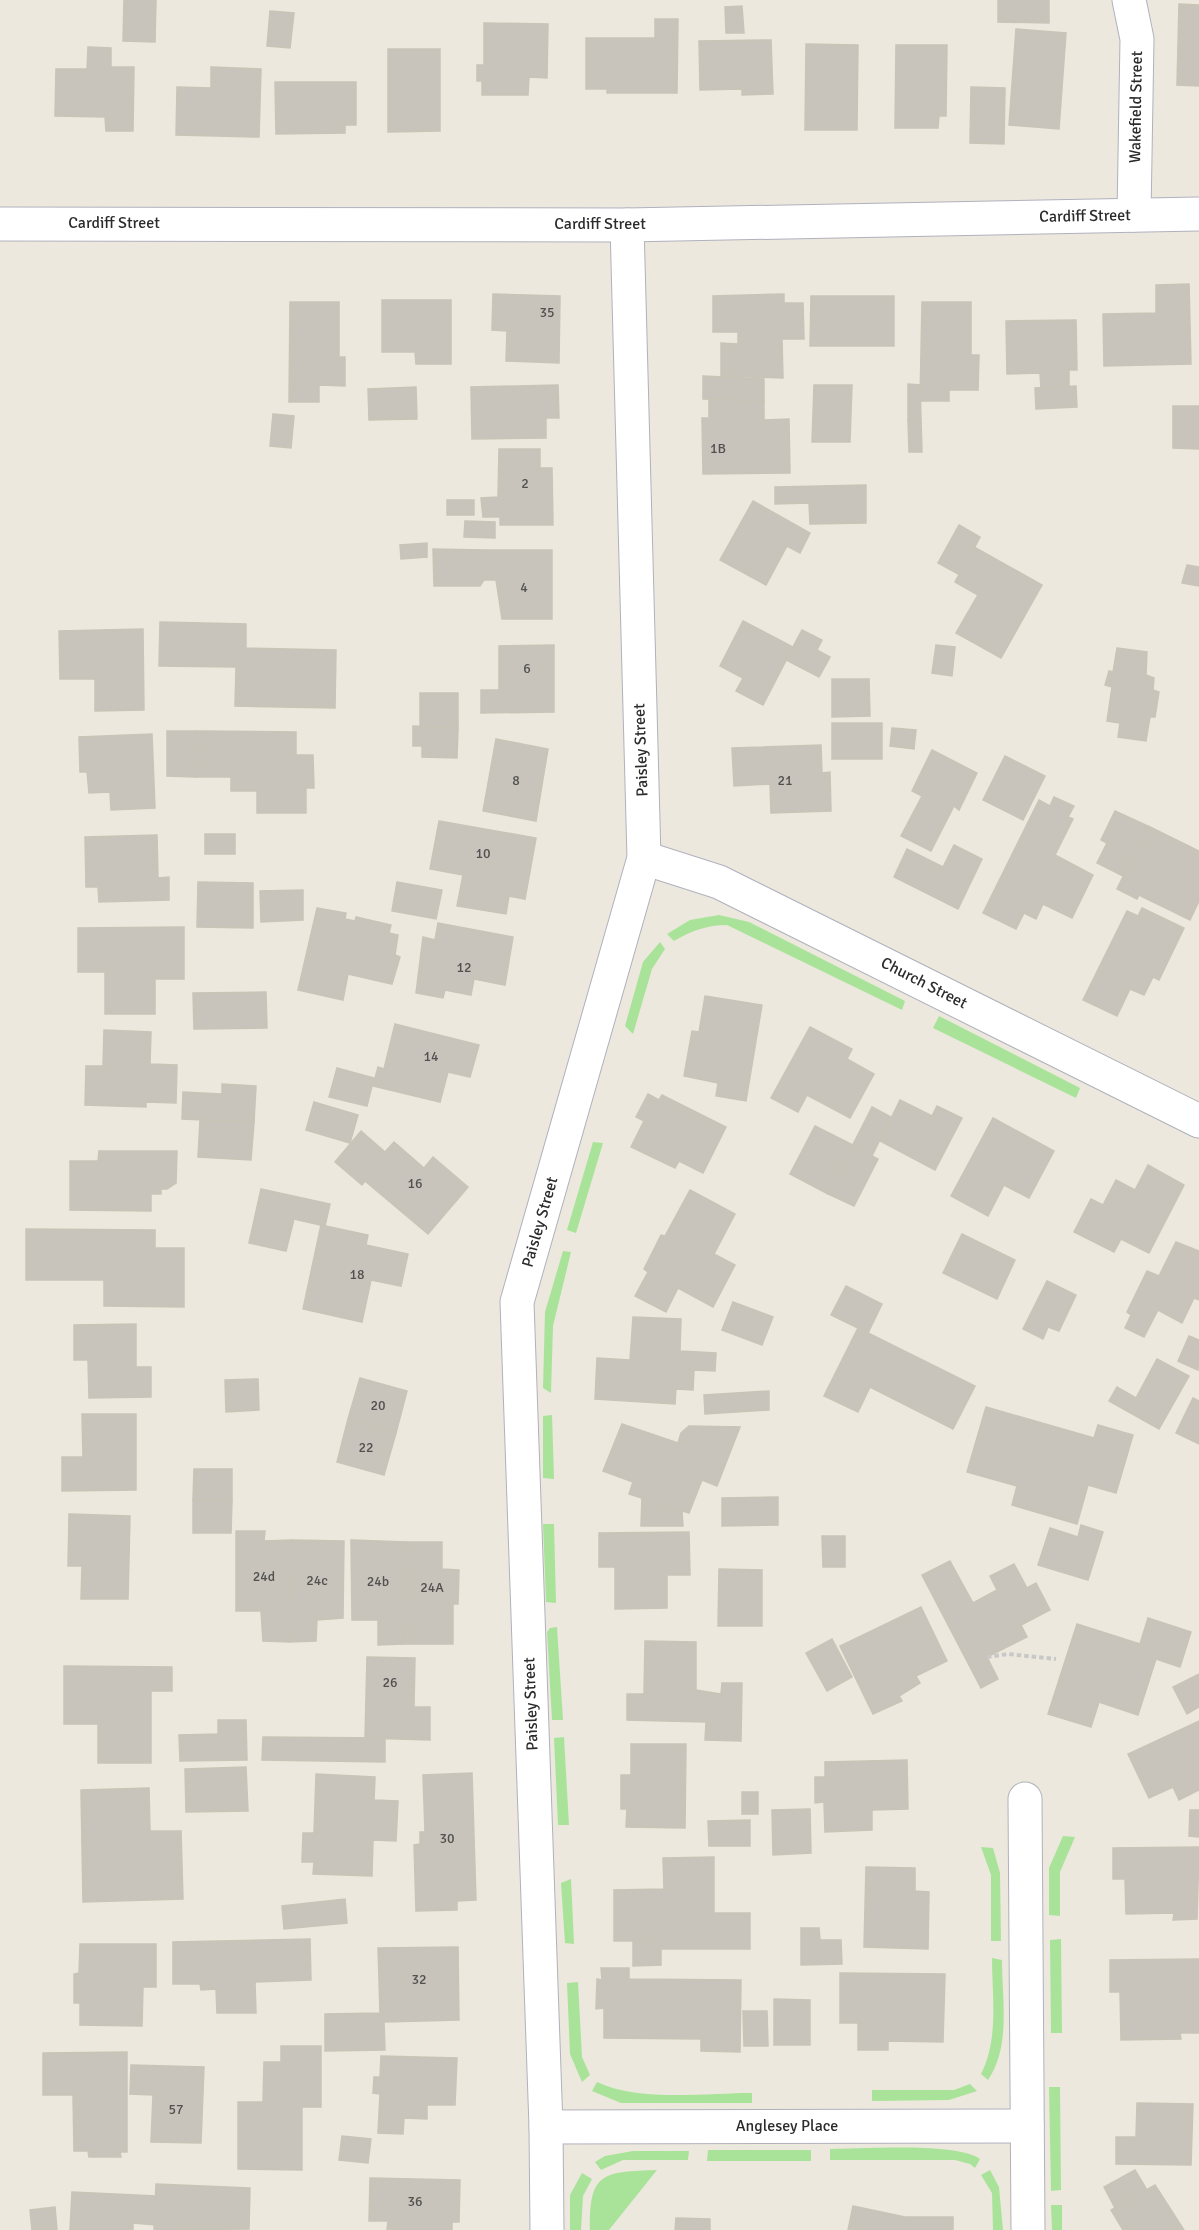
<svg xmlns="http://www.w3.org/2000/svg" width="1199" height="2230" font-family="Signika,sans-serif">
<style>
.green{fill:#a9e399}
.building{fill:#c8c4bc;stroke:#c8c4b6;stroke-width:1.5}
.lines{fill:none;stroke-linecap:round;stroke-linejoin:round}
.street-casing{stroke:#b1b1be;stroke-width:35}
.path{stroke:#c8c8c8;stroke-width:4;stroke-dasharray:4.5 3;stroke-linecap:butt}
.street{stroke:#fff;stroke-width:33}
.labels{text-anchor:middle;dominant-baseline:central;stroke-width:4.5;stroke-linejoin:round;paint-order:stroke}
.number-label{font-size:14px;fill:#52514f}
.street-label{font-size:16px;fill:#2b2b2b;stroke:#fff}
</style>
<rect width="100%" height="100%" fill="#ece8dd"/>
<!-- green -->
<g class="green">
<path d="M719,915L749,922L905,1001L902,1010L727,925C707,925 691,931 674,941L667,934L690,920Z"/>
<polygon points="660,942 665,949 652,969 633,1034 625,1026 643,962"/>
<polygon points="939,1016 1080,1088 1076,1098 933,1028"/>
<polygon points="593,1142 603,1143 576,1233 567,1230"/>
<polygon points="563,1251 571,1252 553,1326 551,1393 543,1388 545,1312"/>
<polygon points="552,1415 554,1479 543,1478 543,1416"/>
<polygon points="543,1524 554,1524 556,1603 546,1602"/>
<polygon points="557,1627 563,1720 552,1720 547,1632 550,1628"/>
<polygon points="564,1737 569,1825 558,1825 554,1738"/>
<polygon points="1063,1836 1075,1837 1060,1872 1060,1916 1049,1915 1049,1868"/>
<polygon points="981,1847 993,1848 1000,1873 1001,1941 991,1941 991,1875"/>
<polygon points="571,1879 574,1944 565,1943 561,1883"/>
<polygon points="1061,1939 1062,2033 1051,2033 1050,1940"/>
<path d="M992,1958L1002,1960C1002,2000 1011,2046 988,2080L981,2074C999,2039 992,1996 992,1958Z"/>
<polygon points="578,1982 582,2057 590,2075 582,2082 570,2054 567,1983"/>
<path d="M597,2082C638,2102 706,2093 752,2093V2103H621L592,2091Z"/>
<polygon points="970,2084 977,2091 949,2100 872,2101 872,2090 954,2090"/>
<polygon points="1049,2087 1060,2087 1061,2190 1051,2191"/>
<path d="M830,2149C862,2149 957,2142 980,2159L975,2168L970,2164L955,2160H830Z"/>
<polygon points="708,2150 811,2150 811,2161 707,2161"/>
<polygon points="633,2151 689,2151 688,2160 623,2160 601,2170 595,2162 605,2156"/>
<path d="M657,2170L609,2230H590C589,2171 604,2172 657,2170Z"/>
<polygon points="990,2170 999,2187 1003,2230 993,2230 992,2193 981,2175"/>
<polygon points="582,2173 592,2179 583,2196 581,2230 570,2230 570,2195"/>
<polygon points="1051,2205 1062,2205 1062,2230 1052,2230"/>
</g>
<!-- building -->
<g class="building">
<polygon points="124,0 156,0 155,42 123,41"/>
<polygon points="998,0 1049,0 1049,23 998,22"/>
<polygon points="1179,4 1199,5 1199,86 1177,85"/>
<polygon points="742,6 744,33 726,33 725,7"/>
<polygon points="270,11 294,13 290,48 267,46"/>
<polygon points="655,19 678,19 677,93 607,93 607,89 586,89 586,38 655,38"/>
<polygon points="484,23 548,24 547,78 529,77 528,95 482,95 482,81 477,81 477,65 484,65"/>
<polygon points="1016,29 1066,33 1059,129 1009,125"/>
<polygon points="771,40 773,94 742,95 742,89 700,90 699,41"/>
<polygon points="806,44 858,45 857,130 805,130"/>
<polygon points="896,45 947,45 946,116 939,116 938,128 895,128"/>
<polygon points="88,47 111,48 111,67 134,67 133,131 106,131 105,117 55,116 56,69 87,69"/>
<polygon points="388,49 440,49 440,131 388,132"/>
<polygon points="211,67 261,69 259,137 176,135 177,87 211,88"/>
<polygon points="275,82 356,82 356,125 345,125 345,133 276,134"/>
<polygon points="971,87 1005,88 1004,144 970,143"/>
<polygon points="1189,284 1191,364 1104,366 1103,314 1156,313 1156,285"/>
<polygon points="493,294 560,296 559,363 506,361 507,331 492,330"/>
<polygon points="784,294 784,303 803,303 804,339 782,339 783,378 721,376 721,343 738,344 738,332 713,332 713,296"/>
<polygon points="811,296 894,296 894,346 810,346"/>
<polygon points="382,300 451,300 451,364 416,364 415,352 382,352"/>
<polygon points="290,302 339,302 339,357 345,357 345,386 319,385 319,402 289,402"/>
<polygon points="922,302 971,302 971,355 979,355 978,390 949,390 949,401 920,401"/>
<polygon points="1076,320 1077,370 1069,370 1069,387 1041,388 1040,373 1007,374 1006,321"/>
<polygon points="703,376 764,379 764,401 703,399"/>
<polygon points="908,384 920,385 921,419 908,420"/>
<polygon points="558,385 559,418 546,418 546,438 472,439 471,387"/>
<polygon points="814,385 852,385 850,442 812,442"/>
<polygon points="1076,386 1077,407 1036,409 1035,388"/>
<polygon points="416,387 417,419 369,420 368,389"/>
<polygon points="709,399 764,401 764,420 789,419 790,473 703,474 702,418 709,418"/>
<polygon points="1173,406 1199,406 1199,449 1173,448"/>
<polygon points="273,414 294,416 291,448 270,446"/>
<polygon points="921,419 922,452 909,452 908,420"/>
<polygon points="499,449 540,449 540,468 552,468 553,525 500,525 500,517 483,517 481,498 498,497"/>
<polygon points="866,485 866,523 810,524 809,503 775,504 775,487"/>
<rect x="447" y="500" width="27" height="15"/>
<polygon points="753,501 810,533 800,553 787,546 766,585 720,560"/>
<polygon points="465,521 495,522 495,538 464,537"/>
<polygon points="959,525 980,537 960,575 938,563"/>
<polygon points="427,543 427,557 401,559 400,545"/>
<polygon points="974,547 1042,585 1001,658 956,633 978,595 955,582"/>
<polygon points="433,549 484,550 484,580 480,586 434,586"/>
<polygon points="484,550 552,550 552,619 502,619 496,580 484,580"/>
<polygon points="1187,565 1199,567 1199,586 1182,583"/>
<polygon points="743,621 793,647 763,705 736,691 743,678 720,666"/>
<polygon points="160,622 246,624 246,648 336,650 335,708 235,706 236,667 159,666"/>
<polygon points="143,629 144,710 95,711 95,679 60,679 59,631"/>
<polygon points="802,630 822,640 817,650 830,657 819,677 786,660"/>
<polygon points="554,645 554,712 481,713 481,690 499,690 499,646"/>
<polygon points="936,645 955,647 952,676 932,673"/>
<polygon points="1117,648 1147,652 1146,675 1154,678 1153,690 1159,692 1155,717 1150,717 1146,741 1118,737 1120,723 1107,721 1112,687 1105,685 1109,671 1113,672"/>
<polygon points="832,679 869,679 870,716 832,717"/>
<polygon points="420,693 458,693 458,728 420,727"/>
<rect x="832" y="723" width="50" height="36"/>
<polygon points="413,726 458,728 457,758 422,757 422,746 413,746"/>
<polygon points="892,728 916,730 914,749 890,746"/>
<polygon points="167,731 197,731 195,777 167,776"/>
<polygon points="197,731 296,732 296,755 313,755 314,788 306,788 306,813 257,813 257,791 231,791 231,777 195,777"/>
<polygon points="152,734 155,808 111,810 110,792 89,793 87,772 80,772 79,737"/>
<polygon points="496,739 548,749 536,821 483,811"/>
<polygon points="821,745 822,773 830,772 831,811 771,813 770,784 734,786 732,748"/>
<polygon points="932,750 977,773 959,810 954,806 931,851 901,836 922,796 912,791"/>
<polygon points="1005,756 1045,776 1023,820 983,800"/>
<polygon points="1054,797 1074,806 1068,817 1073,819 1055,855 1093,875 1072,918 1043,904 1036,919 1024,913 1016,929 983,913 1039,800 1050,806"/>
<polygon points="1115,811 1148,826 1123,876 1097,863 1107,843 1101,840"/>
<polygon points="439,821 536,838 525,899 509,896 506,914 457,906 463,875 430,869"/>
<polygon points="1148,826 1199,851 1199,901 1190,920 1139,895 1137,899 1117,889"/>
<rect x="205" y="834" width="30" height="20"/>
<polygon points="157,835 158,878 169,877 169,900 99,902 98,887 86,887 85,837"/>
<polygon points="954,845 982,859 958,909 894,877 907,849 943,867"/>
<polygon points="198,882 253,883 253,928 197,927"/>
<polygon points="397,882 442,890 436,919 392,911"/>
<polygon points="303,890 303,920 261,922 260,891"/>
<polygon points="317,908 346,913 345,919 355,921 356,917 391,925 389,933 398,935 395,955 400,957 392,984 348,974 343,1000 298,990"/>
<polygon points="1142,908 1184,928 1159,980 1153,977 1144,995 1130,989 1117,1016 1083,1000 1127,911 1138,916"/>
<polygon points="438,923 513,937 505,985 474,979 471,995 445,990 443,998 416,993 423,937 435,940"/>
<polygon points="184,927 184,979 155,979 155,1014 105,1014 105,972 78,972 78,928"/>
<polygon points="266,992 267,1028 194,1029 193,993"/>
<polygon points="705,996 762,1005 746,1101 716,1096 718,1083 684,1076 692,1031 699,1032"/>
<polygon points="395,1024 479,1045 470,1077 448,1072 440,1102 373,1086 378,1067 384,1069"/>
<polygon points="810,1027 852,1049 847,1059 874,1074 850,1118 807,1095 798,1112 771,1098"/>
<polygon points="104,1030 151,1032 150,1064 177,1065 176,1103 146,1102 146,1107 85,1105 86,1066 103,1066"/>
<polygon points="337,1068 374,1078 367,1106 329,1097"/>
<polygon points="222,1084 256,1086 254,1122 182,1119 183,1092 222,1094"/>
<polygon points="648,1094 659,1100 662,1095 726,1127 703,1173 679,1161 675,1168 631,1147 644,1121 636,1117"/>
<polygon points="900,1100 932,1116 937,1106 962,1118 935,1170 880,1141"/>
<polygon points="314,1102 358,1115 350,1143 306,1130"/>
<polygon points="872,1107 891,1117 872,1156 878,1159 854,1206 828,1194"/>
<polygon points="993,1118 1054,1151 1029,1198 1004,1185 988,1216 951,1196"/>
<polygon points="200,1120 254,1122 251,1160 198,1157"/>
<polygon points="815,1126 853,1145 828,1194 790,1174"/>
<polygon points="361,1131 385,1152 394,1142 424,1168 433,1157 468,1187 428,1234 365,1181 362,1185 335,1162"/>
<polygon points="99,1151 177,1151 176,1183 167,1189 161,1189 161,1194 151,1194 151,1211 70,1210 70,1161 98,1161"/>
<polygon points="1148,1165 1184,1185 1149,1253 1121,1239 1114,1252 1074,1232 1091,1199 1103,1205 1116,1180 1135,1190"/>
<polygon points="261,1189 330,1204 325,1226 294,1219 286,1251 249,1243"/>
<polygon points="690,1190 735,1214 714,1254 735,1265 713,1307 678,1288 666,1312 635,1296 648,1272 644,1269 661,1235 665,1236"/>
<polygon points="321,1225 368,1235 366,1245 408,1254 401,1286 371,1280 362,1322 303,1309"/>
<polygon points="26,1229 155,1230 155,1248 184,1248 184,1307 104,1306 104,1280 26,1280"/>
<polygon points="962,1234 1015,1260 997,1299 943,1273"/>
<polygon points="1176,1242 1199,1251 1199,1300 1194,1298 1182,1323 1158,1310 1144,1337 1125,1328 1131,1315 1127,1312 1147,1271 1159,1276"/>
<polygon points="1047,1281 1076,1295 1059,1331 1048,1327 1043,1339 1023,1329"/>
<polygon points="846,1286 882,1304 868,1333 831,1315"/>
<polygon points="733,1302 773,1317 762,1345 722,1330"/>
<polygon points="633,1317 681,1319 680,1351 716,1353 715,1371 694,1370 693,1390 676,1389 675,1404 595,1399 597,1358 630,1360"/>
<polygon points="136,1324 136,1367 151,1367 151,1397 89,1398 88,1360 74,1360 74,1325"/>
<polygon points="858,1328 975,1386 953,1429 870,1387 858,1412 824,1396"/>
<polygon points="1189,1336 1199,1340 1198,1370 1178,1361"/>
<polygon points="1157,1359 1189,1376 1159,1429 1109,1401 1117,1387 1136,1398"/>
<polygon points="360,1378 407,1391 396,1433 348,1419"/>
<polygon points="258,1379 259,1410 226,1412 225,1380"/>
<polygon points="769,1391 769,1410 705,1414 704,1395"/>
<polygon points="1193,1398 1199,1401 1199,1444 1176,1433"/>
<polygon points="986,1407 1094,1438 1098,1425 1133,1435 1116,1493 1088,1485 1077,1524 1012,1505 1017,1486 967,1472"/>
<polygon points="82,1414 136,1414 136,1490 62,1491 62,1457 83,1457"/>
<polygon points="348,1419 396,1433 384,1475 337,1462"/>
<polygon points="622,1424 678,1443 681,1433 689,1426 740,1427 717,1486 702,1480 689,1513 629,1494 633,1482 603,1471"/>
<polygon points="194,1469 232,1469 232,1501 193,1500"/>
<polygon points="642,1497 682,1511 683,1526 641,1526"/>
<polygon points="778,1497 778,1525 722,1526 722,1498"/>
<polygon points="193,1500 232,1501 231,1533 193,1533"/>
<polygon points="69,1514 130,1516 128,1599 81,1599 82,1566 68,1566"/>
<polygon points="1081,1525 1103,1532 1088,1580 1038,1565 1050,1528 1078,1537"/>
<polygon points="236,1531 265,1531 264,1541 291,1540 290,1642 263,1641 261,1611 236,1611"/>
<polygon points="689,1532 690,1575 667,1575 667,1608 615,1609 615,1567 599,1567 599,1533"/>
<polygon points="822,1536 845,1536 845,1567 823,1567"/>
<polygon points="291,1540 344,1541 343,1618 317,1620 316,1641 290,1642"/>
<polygon points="351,1540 406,1542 404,1644 378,1645 378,1620 352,1620"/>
<polygon points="406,1542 442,1542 442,1569 459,1570 458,1604 453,1604 453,1644 404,1644"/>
<polygon points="950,1561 973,1603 997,1590 990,1576 1014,1564 1027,1588 1036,1583 1050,1610 1021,1625 1027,1637 987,1657 998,1679 981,1688 922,1575"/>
<polygon points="719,1569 762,1570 762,1626 718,1626"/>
<polygon points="921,1607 947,1661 916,1676 920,1683 899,1696 902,1701 873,1714 840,1646"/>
<polygon points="1148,1618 1191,1632 1180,1667 1156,1659 1138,1715 1099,1702 1091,1727 1048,1714 1077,1624 1140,1644"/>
<polygon points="832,1639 852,1677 827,1691 806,1653"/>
<polygon points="645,1641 696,1642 696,1690 721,1694 722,1683 742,1683 741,1741 705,1740 706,1722 627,1720 627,1694 644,1694"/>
<polygon points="367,1657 415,1658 414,1707 430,1707 430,1740 365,1738"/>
<polygon points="64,1666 172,1667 172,1691 151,1691 151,1763 98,1763 98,1724 64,1724"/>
<polygon points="1199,1674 1199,1707 1187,1714 1173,1687"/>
<polygon points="218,1720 246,1720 247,1760 180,1761 179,1735 218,1734"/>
<polygon points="1199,1721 1199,1790 1179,1800 1173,1787 1149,1798 1128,1754"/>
<polygon points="263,1737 385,1738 385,1762 262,1760"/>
<polygon points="631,1744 686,1744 685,1828 626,1827 627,1809 621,1809 621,1775 631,1775"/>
<polygon points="907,1760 908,1809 872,1810 872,1830 825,1832 824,1802 815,1803 815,1777 825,1777 825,1762"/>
<polygon points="246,1767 248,1811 186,1812 185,1769"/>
<polygon points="472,1773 476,1900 457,1901 457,1910 416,1911 414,1845 420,1844 420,1832 425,1832 423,1775"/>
<polygon points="316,1774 375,1777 374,1800 398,1801 396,1841 373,1840 372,1876 313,1874 314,1862 302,1862 303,1833 314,1833"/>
<polygon points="149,1788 150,1831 181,1831 183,1899 83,1902 81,1790"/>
<rect x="742" y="1792" width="16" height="22"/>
<polygon points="810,1809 811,1853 773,1855 772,1810"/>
<polygon points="1190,1810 1199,1810 1199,1837 1189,1836"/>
<polygon points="750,1820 750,1846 709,1846 708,1821"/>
<polygon points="1199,1847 1197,1919 1173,1920 1174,1913 1126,1914 1125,1879 1113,1879 1113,1848"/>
<polygon points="714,1857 714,1913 750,1913 750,1949 661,1949 661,1941 614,1941 614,1890 664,1889 663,1858"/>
<polygon points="866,1867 915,1868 915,1891 929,1892 928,1949 864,1947"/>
<polygon points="345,1899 347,1923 284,1929 282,1906"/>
<polygon points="801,1928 819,1928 820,1940 841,1940 842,1964 801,1965"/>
<polygon points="310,1939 311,1980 255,1982 256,2013 217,2013 216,1989 201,1990 200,1984 173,1984 173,1942"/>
<polygon points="633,1941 661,1941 661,1965 633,1966"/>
<polygon points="80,1944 156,1944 156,1987 143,1987 142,2026 80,2025 80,2003 74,2003 74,1974 79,1973"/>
<polygon points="458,1947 459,2020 384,2022 385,2050 325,2051 325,2014 380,2013 378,1948"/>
<polygon points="1199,1959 1199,2033 1180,2033 1181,2039 1121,2040 1120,1992 1110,1992 1110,1960"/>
<polygon points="601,1968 629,1968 629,1979 741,1980 740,2052 701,2051 701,2039 604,2038 604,2008 596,2009 597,1979 602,1980"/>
<polygon points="840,1973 945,1974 943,2042 888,2041 888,2050 858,2050 858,2023 840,2023"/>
<polygon points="774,1999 810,2000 810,2045 774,2045"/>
<polygon points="743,2011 767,2011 768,2046 744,2046"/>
<polygon points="281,2046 321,2046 321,2107 302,2107 302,2170 238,2169 238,2102 263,2102 264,2062 281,2062"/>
<polygon points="127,2052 127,2152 120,2152 121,2157 89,2157 88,2151 74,2151 73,2095 43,2095 43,2053"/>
<polygon points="381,2056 457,2058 455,2105 427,2105 427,2119 404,2118 403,2134 378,2133 380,2094 373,2093 374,2077 380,2077"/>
<polygon points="131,2065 204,2067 201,2143 151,2142 153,2095 130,2094"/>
<polygon points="1137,2103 1193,2104 1191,2165 1116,2164 1116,2137 1136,2137"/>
<polygon points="342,2136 371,2139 368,2163 339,2160"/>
<polygon points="1135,2170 1147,2190 1115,2208 1104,2187"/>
<polygon points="370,2178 460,2180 459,2222 452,2222 452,2230 387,2230 388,2221 369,2221"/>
<polygon points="156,2184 250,2188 249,2229 154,2230"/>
<polygon points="1155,2185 1184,2230 1123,2230 1111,2210"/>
<polygon points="72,2192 156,2196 155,2225 133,2223 133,2230 70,2230"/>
<polygon points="853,2206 905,2217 953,2217 953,2230 848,2230"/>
<polygon points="55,2207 57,2230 32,2230 30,2210"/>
<polygon points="676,2218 710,2219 710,2230 675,2230"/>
</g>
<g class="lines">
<defs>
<g id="street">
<polyline points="1129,0 1137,39 1134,215"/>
<polyline points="0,224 627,225 1199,214"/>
<polyline points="644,858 719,882 1199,1121"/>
<polyline points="1025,1799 1028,2230"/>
<polyline points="546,2127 1027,2126"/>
<polyline points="547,2230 546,2127 517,1302 644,858 627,225"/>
</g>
</defs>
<!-- street casing -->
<use href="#street" class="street-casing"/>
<!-- path -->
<polyline class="path" points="987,1657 1008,1654 1056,1659"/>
<!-- street -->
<use href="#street" class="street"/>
</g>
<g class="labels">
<!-- number labels -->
<g class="number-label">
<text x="547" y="312">35</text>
<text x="718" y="448">1B</text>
<text x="525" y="483">2</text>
<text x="524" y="587">4</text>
<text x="527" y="668">6</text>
<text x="516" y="780">8</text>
<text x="785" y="780">21</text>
<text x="483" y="853">10</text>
<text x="464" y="967">12</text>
<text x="431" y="1056">14</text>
<text x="415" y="1183">16</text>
<text x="357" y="1274">18</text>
<text x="378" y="1405">20</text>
<text x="366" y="1447">22</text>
<text x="264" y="1576">24d</text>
<text x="317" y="1580">24c</text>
<text x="378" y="1581">24b</text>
<text x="432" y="1587">24A</text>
<text x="390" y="1682">26</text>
<text x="447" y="1838">30</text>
<text x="419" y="1979">32</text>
<text x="176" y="2109">57</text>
<text x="415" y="2201">36</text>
</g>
<!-- street labels -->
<g class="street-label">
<text transform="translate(1136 107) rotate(-89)">Wakefield Street</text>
<text transform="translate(1085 216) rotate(-1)">Cardiff Street</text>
<text x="114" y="223">Cardiff Street</text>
<text x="600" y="224">Cardiff Street</text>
<text transform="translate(641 750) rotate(-92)">Paisley Street</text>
<text transform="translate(924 983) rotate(27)">Church Street</text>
<text transform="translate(540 1222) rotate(-74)">Paisley Street</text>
<text transform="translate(531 1704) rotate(-92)">Paisley Street</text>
<text x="787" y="2126">Anglesey Place</text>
</g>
</g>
</svg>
